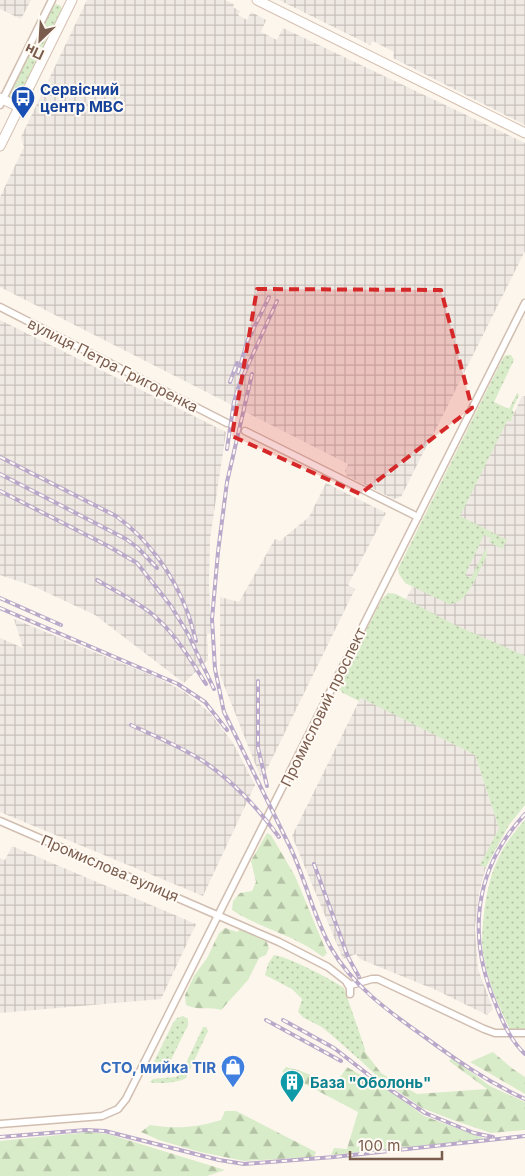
<svg xmlns="http://www.w3.org/2000/svg" width="525" height="1176" font-family="Inter,sans-serif">
<style>
.industrial{fill:url(#industrial-grid)}
.grass{fill:url(#grass-dots)}
.forest{fill:url(#forest-firs)}
.lines{fill:none;stroke-linecap:round;stroke-linejoin:round}
.street-casing{stroke:#d1beb0;stroke-width:9}
.secondary-casing{stroke:#d6c0b0;stroke-width:11}
.street{stroke:#fff;stroke-width:6}
.secondary{stroke:#fff;stroke-width:9}
.rail-casing{stroke:#b9a8c9;stroke-width:4}
.rail{stroke:#fffaf3;stroke-width:2;stroke-dasharray:5.5;stroke-linecap:butt}
.marked{fill:#d62828;fill-opacity:0.2;stroke:#d62828;stroke-width:4;stroke-dasharray:10 6;stroke-linejoin:round}
.labels{text-anchor:middle;dominant-baseline:central;stroke-width:4;stroke-linejoin:round;paint-order:stroke}
.transit-label{font-size:15px;font-weight:bold;fill:#164399;stroke:#fffaf3;text-anchor:start}
.street-label{font-size:15px;fill:#7a5c4d;stroke:#fffaf3}
.shop-label{font-size:15px;font-weight:bold;fill:#366cbe;stroke:#fffaf3;text-anchor:end}
.culture-label{font-size:15px;font-weight:bold;fill:#0d838f;stroke:#fffaf3;text-anchor:start}
</style>
<defs>
<pattern id="industrial-grid" width="8" height="8" patternUnits="userSpaceOnUse" patternTransform="scale(1.25)"><rect width="8" height="8" fill="#efe9e4"/><path d="M0 4h8M4 0v8" fill="none" stroke="#c7c0bb"/></pattern>
<pattern id="grass-dots" width="8" height="8" patternUnits="userSpaceOnUse" patternTransform="scale(1.25)"><rect width="8" height="8" fill="#d8ecc9"/><path d="M2 2h.1M6 6h.1" fill="none" stroke="#b4c2a5" stroke-width="1.8" stroke-linecap="round"/></pattern>
<pattern id="forest-firs" width="22" height="20" patternUnits="userSpaceOnUse" patternTransform="scale(1.25)"><rect width="22" height="20" fill="#d8ecc9"/><path d="M5 1l3.5 6h-7zM16 11l3.5 6h-7z" fill="#b4c2a5"/></pattern>
</defs>
<rect width="100%" height="100%" fill="#fdf6ec"/>
<!-- industrial -->
<g class="industrial">
<polygon points="0,0 31,0 21,19 0,9"/>
<polygon points="87,0 225,0 234,4 233,7 240,11 238,15 247,20 251,12 266,20 261,32 277,40 283,28 525,143 525,251 433,435 425,449 401,497 394,499 347,476 345,471 348,464 0,287 0,197 24,147 21,137"/>
<polygon points="279,0 525,0 525,125 393,58 394,52 373,41 370,45"/>
<polygon points="0,320 226,432 210,539 209,584 211,633 207,634 208,660 184,683 95,615 33,586 0,575"/>
<polygon points="522,396 525,396 525,696 404,602 507,421 513,416"/>
<polygon points="326,483 386,513 348,585 355,589 267,769 260,776 220,675 220,597 239,602 275,539 280,541 309,517"/>
<polygon points="14,619 158,678 185,692 210,713 233,743 255,785 203,896 0,812 0,638 23,648"/>
<polygon points="361,697 475,755 499,828 481,864 486,867 479,893 475,928 478,969 493,1009 487,1015 436,990 360,959 356,954 343,959 292,836"/>
<polygon points="12,846 196,924 161,999 0,1013 0,858 5,860"/>
</g>
<!-- grass -->
<g class="grass">
<polygon points="56,4 61,6 62,10 21,93 16,97 9,98 9,96 53,7"/>
<path d="M506,355H511L514,360L494,402L509,409L517,393L519,395L512,410L514,412L511,421H507L460,516L507,540L502,549L489,542L491,538L484,535L465,575L471,578L486,548L487,555C479,570 468,605 449,604L405,583L399,574L398,569L503,358Z"/>
<polygon points="388,593 396,594 455,625 525,656 525,805 509,825 486,867 480,865 499,828 475,755 361,698 359,701 343,693 338,688 339,683 382,599"/>
<path d="M525,820V1031H511C498,1006 487,980 483,952C481,939 483,926 484,913C489,875 498,849 525,820Z"/>
<path d="M274,955C291,958 329,978 344,988L365,1049V1052L360,1050L362,1062L335,1038L322,1027L304,1018L298,1012L302,999L292,989L265,975L268,964Z"/>
<polygon points="183,1016 188,1019 188,1025 167,1068 158,1073 151,1072 151,1068 173,1023 177,1018"/>
<path d="M203,1027H206L208,1031L186,1078C178,1083 159,1084 150,1082L153,1079L176,1077L181,1074Z"/>
</g>
<!-- forest -->
<g class="forest">
<path d="M267,833L271,835L295,876L327,953L323,957C295,935 261,929 232,910L233,901L240,893L252,891L256,882L251,861Z"/>
<path d="M225,928L237,932L242,928L265,938L269,948L266,955L259,958L248,980L221,1010C207,1006 199,1011 186,1005L185,995L194,976L207,958L219,933Z"/>
<polygon points="360,1050 365,1052 381,1073 417,1094 487,1089 449,1061 452,1058 490,1086 525,1102 525,1130 491,1133 453,1120 422,1108 379,1078 362,1062"/>
<polygon points="493,1052 513,1069 525,1077 525,1094 470,1062"/>
<polygon points="286,1067 301,1071 335,1085 347,1067 394,1094 424,1116 486,1139 331,1155 334,1148 347,1149 358,1112 282,1072"/>
<path d="M225,1111H236L316,1152L314,1157L244,1161L196,1151L159,1140L141,1132L150,1125C177,1129 195,1128 221,1120Z"/>
<polygon points="89,1132 108,1134 225,1170 207,1176 0,1176 0,1141"/>
</g>
<g class="lines">
<defs>
<g id="street">
<polyline points="0,105 52,0"/>
<polyline points="0,307 227,423"/>
<polyline points="245,431 418,517"/>
<polyline points="0,821 279,942 328,967 351,985 372,979 378,979 484,1029 495,1033 525,1033"/>
<polyline points="347,983 350,988 350,994"/>
<polyline points="0,1124 102,1116 118,1109 126,1099 525,303"/>
</g>
<g id="secondary">
<polyline points="257,0 525,133"/>
<polyline points="0,98 19,107"/>
<polyline points="0,146 72,0"/>
</g>
</defs>
<!-- street casing -->
<use href="#street" class="street-casing"/>
<!-- secondary casing -->
<use href="#secondary" class="secondary-casing"/>
<!-- street -->
<use href="#street" class="street"/>
<!-- secondary -->
<use href="#secondary" class="secondary"/>
<defs>
<g id="rail">
<polyline points="238,373 247,342 269,297"/>
<path d="M252,374L227,482L218,552L212,619L215,669L224,712L291,849C306,881 314,918 331,948C352,985 388,1011 422,1035C456,1060 486,1081 525,1099"/>
<polyline points="230,382 237,363"/>
<polyline points="227,449 234,402 239,385 277,301"/>
<path d="M0,457L116,516C148,539 173,574 187,611C191,621 193,631 196,641"/>
<polyline points="0,474 126,539 138,548 157,568"/>
<polyline points="0,491 108,546 137,563 171,606 188,634 214,689"/>
<path d="M97,580C115,591 136,601 152,614C175,633 190,659 206,684"/>
<polyline points="0,598 61,625"/>
<polyline points="0,608 178,684 205,702 227,730"/>
<polyline points="258,681 258,748 267,786"/>
<path d="M131,725C155,736 181,747 203,761C233,781 258,808 279,837"/>
<path d="M525,814C473,870 467,937 496,1005C503,1023 511,1041 525,1054"/>
<polyline points="314,864 348,957 359,977"/>
<polyline points="266,1020 341,1061"/>
<polyline points="283,1020 334,1048 370,1076 425,1113 474,1133 493,1137"/>
<polyline points="0,1137 86,1130 105,1131 219,1160 244,1164 334,1157 525,1136"/>
</g>
</defs>
<!-- rail casing -->
<use href="#rail" class="rail-casing"/>
<!-- rail -->
<use href="#rail" class="rail"/>
</g>
<!-- marked area -->
<path class="marked" d="M257,289L441,290L472,408L360,494L232,436Z"/>
<!-- icons -->
<defs>
<symbol id="bus-pin" viewBox="-11 -11 22 30"><path d="M0 17L-7.5 6A9.5 9.5 0 1 1 7.5 6Z" fill="#1a4fb4" stroke="#fffaf3"/><path d="M-5-6H5V4H4V6H2V4H-2V6H-4V4H-5ZM-3.5-4V0h7V-4ZM-3.5 1.2v1.5H-2V1.2ZM2 1.2v1.5H3.5V1.2Z" fill="#fff"/></symbol>
<symbol id="shop-pin" viewBox="-11 -11 22 30"><path d="M0 17L-7.5 6A9.5 9.5 0 1 1 7.5 6Z" fill="#3f7fe0" stroke="#fffaf3"/><path d="M-5-2.5h2.3a2.7 3.5 0 0 1 5.4 0H5L5.5 6h-11ZM-1.5-2.5h3a1.5 2.3 0 0 0-3 0Z" fill="#fff"/></symbol>
<symbol id="building-pin" viewBox="-11 -11 22 30"><path d="M0 17L-7.5 6A9.5 9.5 0 1 1 7.5 6Z" fill="#0f9aa8" stroke="#fffaf3"/><path d="M-4-6H4V6H1V3H-1V6H-4ZM-2.5-4.3h1.7v1.8h-1.7ZM.8-4.3h1.7v1.8H.8ZM-2.5-1h1.7V.8h-1.7ZM.8-1h1.7V.8H.8Z" fill="#fff"/></symbol>
</defs>
<g fill-rule="evenodd">
<use href="#bus-pin" x="9" y="84" width="28" height="38"/>
<use href="#shop-pin" x="219" y="1053" width="28" height="38"/>
<use href="#building-pin" x="278" y="1068" width="28" height="38"/>
</g>
<g class="labels">
<!-- transit labels -->
<g class="transit-label">
<text x="40" y="89">Сервісний<tspan x="40" dy="17">центр МВС</tspan></text>
</g>
<!-- street labels -->
<g class="street-label">
<text transform="translate(113 365) rotate(27)">вулиця Петра Григоренка</text>
<text transform="translate(323 707) rotate(-64)">Промисловий проспект</text>
<text transform="translate(110 868) rotate(23)">Промислова вулиця</text>
</g>
<!-- shop labels -->
<g class="shop-label">
<text x="216" y="1067">СТО, мийка TIR</text>
</g>
<!-- culture labels -->
<g class="culture-label">
<text x="310" y="1082">База "Оболонь"</text>
</g>
</g>
<!-- north arrow -->
<g transform="translate(40 40) rotate(205)" stroke="#fffaf3" stroke-width="4" paint-order="stroke">
<path d="M0-4L9 19L0 12L-9 19Z" fill="#7a5c4d"/>
<text y="-8" font-size="14" font-weight="bold" text-anchor="middle" fill="#7a5c4d">Пн</text>
</g>
<!-- scale -->
<path d="M350 1151v8h92v-8" fill="none" stroke="#7a5c4d" stroke-width="2.5"/>
<text x="358" y="1151" font-size="15" fill="#7a5c4d" stroke="#fffaf3" stroke-width="4" paint-order="stroke">100 m</text>
</svg>
